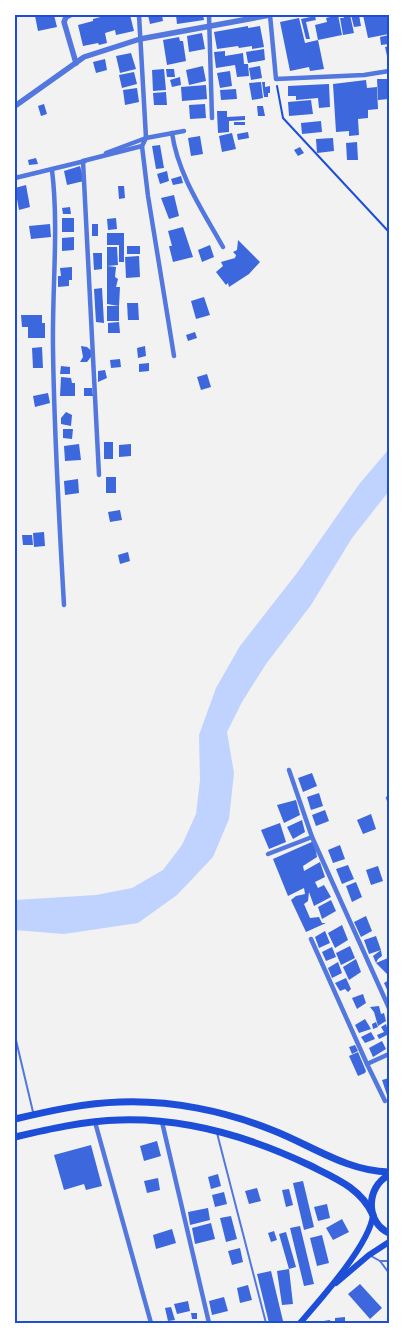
<svg xmlns="http://www.w3.org/2000/svg" width="404" height="1338" font-family="'Public Sans',sans-serif">
<style>
.water{fill:#bfd3fe}
.building{fill:#3d67dc}
.lines{fill:none;stroke-linecap:round;stroke-linejoin:round}
.path{stroke:#1d4ed8;stroke-width:2}
.service{stroke:#5277de;stroke-width:2}
.minor{stroke:#5277de;stroke-width:4.5}
.tertiary{stroke:#5277de;stroke-width:5.5}
.secondary{stroke:#1d4ed8;stroke-width:6}
.primary{stroke:#1d4ed8;stroke-width:7}
.neatline{fill:none;stroke:#1d4ed8;stroke-width:2}
</style>
<rect width="100%" height="100%" fill="#f2f2f2"/>
<!-- water -->
<polygon class="water" points="389,449 389,491 352,538 311,605 266,664 242,702 227,732 234,773 229,819 213,857 177,895 138,923 64,934 15,930 15,900 96,895 132,888 163,870 182,845 196,814 200,780 199,735 216,688 240,646 297,573 360,483"/>
<!-- building -->
<g class="building">
<polygon points="39,15 54,15 57,27 38,31 35,16"/>
<polygon points="108,15 130,15 134,31 116,35 115,30 105,33 107,43 99,45 98,43 83,46 78,25 93,21 93,19"/>
<polygon points="148,15 162,15 163,21 150,24"/>
<polygon points="176,15 203,15 204,20 177,24"/>
<polygon points="338,15 342,35 318,40 315,25 327,22 326,18"/>
<polygon points="350,15 354,33 343,35 340,18 344,18 343,16"/>
<polygon points="351,15 359,15 361,26 354,27"/>
<polygon points="363,15 387,15 389,34 368,38"/>
<polygon points="315,16 316,20 306,22 310,39 306,39 301,19"/>
<polygon points="299,18 305,43 318,40 324,69 310,71 309,67 290,71 280,22"/>
<polygon points="248,26 248,28 260,26 264,47 252,49 252,46 239,48 238,46 217,49 214,32"/>
<polygon points="202,33 205,49 189,52 187,36"/>
<polygon points="389,35 389,44 381,45 380,37"/>
<polygon points="179,37 180,41 183,41 186,61 167,65 163,40"/>
<polygon points="389,46 389,56 387,56 385,47"/>
<polygon points="264,49 265,60 248,63 246,52"/>
<polygon points="225,51 225,56 243,53 244,64 248,64 249,76 237,77 235,65 216,68 214,52"/>
<polygon points="131,53 136,69 120,73 116,56"/>
<polygon points="105,59 107,70 96,73 93,62"/>
<polygon points="203,66 206,81 189,85 186,70"/>
<polygon points="260,66 262,78 251,80 249,68"/>
<polygon points="164,69 166,90 153,91 152,70"/>
<polygon points="166,69 174,69 175,77 167,77"/>
<polygon points="230,71 232,86 220,88 217,73"/>
<polygon points="134,72 137,84 122,88 119,75"/>
<polygon points="180,77 181,85 172,87 170,80"/>
<polygon points="377,79 388,79 389,99 378,100"/>
<polygon points="366,80 367,88 377,87 378,109 368,110 368,118 358,119 359,135 349,136 349,131 336,132 333,84"/>
<polygon points="261,82 263,98 252,100 249,83"/>
<polygon points="262,82 265,82 265,87 270,86 270,93 268,93 268,97 264,97"/>
<polygon points="329,84 330,107 319,108 318,98 296,100 296,96 288,96 288,86"/>
<polygon points="206,85 207,99 182,101 181,87"/>
<polygon points="137,88 139,102 125,105 123,90"/>
<polygon points="236,89 237,99 221,100 220,90"/>
<polygon points="166,92 167,105 154,105 153,93"/>
<polygon points="311,100 313,114 289,116 288,102"/>
<polygon points="44,104 47,114 41,116 38,106"/>
<polygon points="205,104 206,118 190,119 189,105"/>
<polygon points="257,106 263,106 265,116 258,116"/>
<polygon points="217,111 227,111 227,117 245,116 245,120 229,121 229,132 218,133"/>
<polygon points="321,121 322,132 302,134 301,123"/>
<rect x="234" y="122" width="11" height="3"/>
<polygon points="248,132 249,138 238,140 237,134"/>
<polygon points="232,133 236,149 222,152 219,136"/>
<polygon points="200,136 203,154 191,156 188,138"/>
<polygon points="333,138 334,151 317,153 316,139"/>
<polygon points="357,142 358,160 347,160 346,143"/>
<polygon points="160,145 164,168 156,169 152,146"/>
<polygon points="300,147 304,153 298,156 294,150"/>
<polygon points="36,158 38,164 29,165 28,160"/>
<polygon points="80,166 84,181 67,185 64,171"/>
<polygon points="167,171 169,181 160,184 157,174"/>
<polygon points="181,176 183,183 173,185 171,179"/>
<polygon points="26,185 30,207 19,210 15,188"/>
<polygon points="118,186 124,186 125,198 119,199"/>
<polygon points="174,195 179,216 169,219 161,198"/>
<polygon points="70,207 71,214 63,214 62,208"/>
<rect x="62" y="218" width="12" height="14"/>
<polygon points="116,218 117,229 108,230 107,219"/>
<polygon points="50,224 51,237 31,239 29,226"/>
<rect x="92" y="224" width="6" height="12"/>
<polygon points="183,227 193,257 173,262 169,246 172,246 168,231"/>
<polygon points="107,233 124,233 124,262 119,262 119,245 107,245"/>
<polygon points="74,237 74,250 62,251 62,238"/>
<polygon points="238,240 260,262 249,274 229,287 228,283 226,285 216,272 223,266 221,262 235,258 236,255 233,252 237,250"/>
<polygon points="210,245 214,257 202,262 198,250"/>
<rect x="127" y="246" width="13" height="8"/>
<polygon points="107,247 117,247 118,265 107,266"/>
<polygon points="93,253 102,253 102,269 94,270"/>
<polygon points="139,256 140,277 126,278 125,257"/>
<polygon points="107,266 116,267 115,277 118,279 116,287 120,287 119,306 107,304"/>
<polygon points="72,267 72,280 69,280 69,286 58,287 58,276 61,276 60,268"/>
<polygon points="102,288 104,323 96,322 94,289"/>
<polygon points="204,297 210,315 196,319 191,301"/>
<polygon points="127,303 138,303 139,320 128,320"/>
<rect x="107" y="306" width="12" height="15"/>
<polygon points="21,315 42,315 42,323 45,323 45,338 28,338 28,327 22,327"/>
<polygon points="119,322 120,333 108,333 108,323"/>
<polygon points="195,332 197,338 188,341 186,335"/>
<polygon points="81,346 87,347 94,353 87,362 80,362 83,357"/>
<polygon points="145,346 146,356 138,358 137,348"/>
<polygon points="42,347 43,368 33,368 32,348"/>
<polygon points="120,359 121,367 111,368 110,360"/>
<polygon points="149,363 149,371 139,372 139,364"/>
<polygon points="61,366 70,367 70,374 60,374"/>
<polygon points="105,370 107,378 98,382 98,371"/>
<polygon points="207,374 211,387 201,390 197,377"/>
<polygon points="61,377 71,378 72,383 75,383 75,396 60,396"/>
<polygon points="84,388 92,388 93,396 84,396"/>
<polygon points="48,393 50,403 35,407 33,396"/>
<polygon points="66,412 72,415 71,426 61,424 61,418"/>
<polygon points="63,429 73,429 72,439 63,438"/>
<rect x="104" y="442" width="9" height="17"/>
<polygon points="79,444 81,460 65,461 64,446"/>
<polygon points="131,444 131,456 119,457 119,445"/>
<rect x="106" y="477" width="10" height="16"/>
<polygon points="78,479 79,493 65,495 64,481"/>
<polygon points="120,510 122,520 110,522 108,512"/>
<polygon points="44,532 45,546 34,547 33,533"/>
<polygon points="22,535 32,535 33,545 23,545"/>
<polygon points="128,552 130,561 120,564 118,555"/>
<polygon points="312,773 317,786 303,792 298,778"/>
<polygon points="319,793 323,806 311,810 307,797"/>
<polygon points="296,800 300,815 284,823 277,805"/>
<polygon points="325,810 329,821 316,826 312,815"/>
<polygon points="371,814 376,829 363,834 357,820"/>
<polygon points="302,820 305,832 293,839 287,827"/>
<polygon points="280,823 286,842 269,849 261,830"/>
<polygon points="314,841 317,857 303,866 304,871 320,862 325,877 315,882 318,888 324,885 331,897 314,906 309,892 308,901 304,904 310,918 319,917 322,923 326,923 306,932 291,900 296,896 305,894 304,888 288,896 273,859"/>
<polygon points="340,845 345,859 333,863 328,850"/>
<polygon points="348,865 354,879 342,884 336,869"/>
<polygon points="378,866 383,881 371,885 366,870"/>
<polygon points="356,882 362,897 352,902 346,886"/>
<polygon points="331,900 336,911 322,919 318,907"/>
<polygon points="366,916 372,931 361,937 354,922"/>
<polygon points="342,925 348,940 335,948 328,933"/>
<polygon points="325,931 330,943 319,948 315,937"/>
<polygon points="376,936 381,950 369,954 364,940"/>
<polygon points="350,946 355,958 341,965 336,953"/>
<polygon points="332,947 336,957 326,961 322,952"/>
<polygon points="381,950 382,956 378,959 376,963 388,958 389,973 387,974 376,963 373,956"/>
<polygon points="356,959 361,972 349,980 343,967"/>
<polygon points="338,962 342,973 332,978 328,968"/>
<polygon points="346,978 351,989 348,992 345,989 340,991 335,983"/>
<polygon points="389,980 389,994 384,983"/>
<polygon points="363,994 366,1003 357,1009 352,998"/>
<polygon points="379,1006 381,1014 384,1013 386,1021 378,1026 374,1012 370,1007"/>
<polygon points="365,1019 371,1029 359,1033 355,1025"/>
<polygon points="376,1022 378,1027 373,1029 372,1024"/>
<polygon points="386,1024 389,1034 379,1039 377,1035 384,1032 381,1027"/>
<polygon points="371,1032 375,1039 365,1043 361,1037"/>
<polygon points="382,1041 386,1049 373,1057 369,1048"/>
<polygon points="355,1045 358,1051 352,1054 349,1047"/>
<polygon points="358,1052 366,1071 365,1073 358,1076 349,1056"/>
<polygon points="389,1078 389,1097 388,1098 382,1080"/>
<polygon points="157,1141 161,1156 144,1161 140,1146"/>
<polygon points="91,1145 102,1186 86,1190 84,1184 64,1190 54,1155"/>
<polygon points="218,1174 221,1186 211,1189 208,1177"/>
<polygon points="158,1178 160,1190 147,1193 144,1181"/>
<polygon points="303,1181 314,1227 304,1230 293,1183"/>
<polygon points="257,1188 261,1201 249,1204 245,1191"/>
<polygon points="289,1189 293,1205 286,1207 282,1190"/>
<polygon points="224,1192 227,1204 215,1207 212,1195"/>
<polygon points="327,1204 330,1218 318,1221 314,1207"/>
<polygon points="208,1208 210,1220 190,1225 188,1212"/>
<polygon points="231,1216 237,1239 226,1242 220,1218"/>
<polygon points="342,1219 349,1232 333,1240 326,1228"/>
<polygon points="211,1223 215,1239 195,1244 192,1228"/>
<polygon points="300,1226 314,1284 304,1286 290,1228"/>
<polygon points="172,1229 176,1243 156,1249 153,1235"/>
<polygon points="274,1231 277,1240 271,1242 268,1233"/>
<polygon points="286,1232 296,1267 289,1269 279,1234"/>
<polygon points="322,1235 329,1263 317,1266 310,1238"/>
<polygon points="240,1248 243,1262 232,1265 228,1251"/>
<polygon points="289,1269 293,1304 282,1305 277,1271"/>
<polygon points="271,1271 283,1321 275,1323 269,1323 257,1274"/>
<polygon points="360,1284 382,1308 370,1319 348,1294"/>
<polygon points="248,1285 252,1300 240,1303 237,1288"/>
<polygon points="224,1297 228,1311 212,1315 209,1301"/>
<polygon points="188,1301 190,1311 177,1314 174,1304"/>
<polygon points="171,1307 175,1320 168,1321 165,1308"/>
<polygon points="191,1313 197,1313 197,1319 192,1319"/>
<polygon points="345,1317 345,1323 335,1323 335,1318"/>
<polygon points="330,1320 331,1323 317,1323 317,1322"/>
</g>
<g class="lines">
<!-- path -->
<polyline class="path" points="277,86 283,118 389,232"/>
<!-- service -->
<g class="service">
<polyline points="15,1036 33,1112"/>
<polyline points="217,1133 266,1323"/>
<polyline points="371,1256 380,1261 389,1261"/>
<polyline points="380,1261 389,1273"/>
</g>
<!-- minor -->
<g class="minor">
<polyline points="139,15 146,138 142,146 148,196 174,356"/>
<polyline points="209,15 212,118"/>
<polyline points="270,15 276,79 364,75 389,71"/>
<path d="M172,133C178,175 203,211 223,247"/>
<polyline points="106,153 146,138 184,131"/>
<path d="M52,170C59,228 52,288 53,348C54,433 59,519 64,605"/>
<polyline points="15,178 85,161"/>
<polyline points="99,475 83,161 142,146"/>
<polyline points="289,770 312,837 389,1008"/>
<polyline points="388,798 389,800"/>
<polyline points="268,854 312,837"/>
<polyline points="311,939 367,1064 389,1054"/>
<polyline points="367,1064 385,1101"/>
<polyline points="95,1122 151,1323"/>
<polyline points="162,1122 209,1323"/>
</g>
<!-- tertiary -->
<g class="tertiary">
<polyline points="70,15 66,17 64,22 76,63"/>
<polyline points="15,106 84,57 140,39 270,15"/>
</g>
<!-- secondary -->
<g class="secondary">
<polyline points="336,1283 369,1255 389,1242"/>
<path d="M300,1323C320,1300 370,1244 373,1215"/>
</g>
<!-- primary -->
<g class="primary">
<path d="M15,1119C49,1111 85,1103 120,1102C171,1100 225,1111 272,1130C311,1145 346,1171 389,1172"/>
<path d="M15,1137C49,1129 84,1121 120,1120C186,1118 250,1137 309,1165C335,1178 361,1188 373,1215"/>
<path d="M389,1175C366,1187 365,1222 389,1233"/>
</g>
</g>
<!-- border -->
<rect width="404" height="1338" fill="none" stroke="#ffffff" stroke-width="32"/>
<rect x="16" y="16" width="372" height="1306" class="neatline"/>
</svg>
